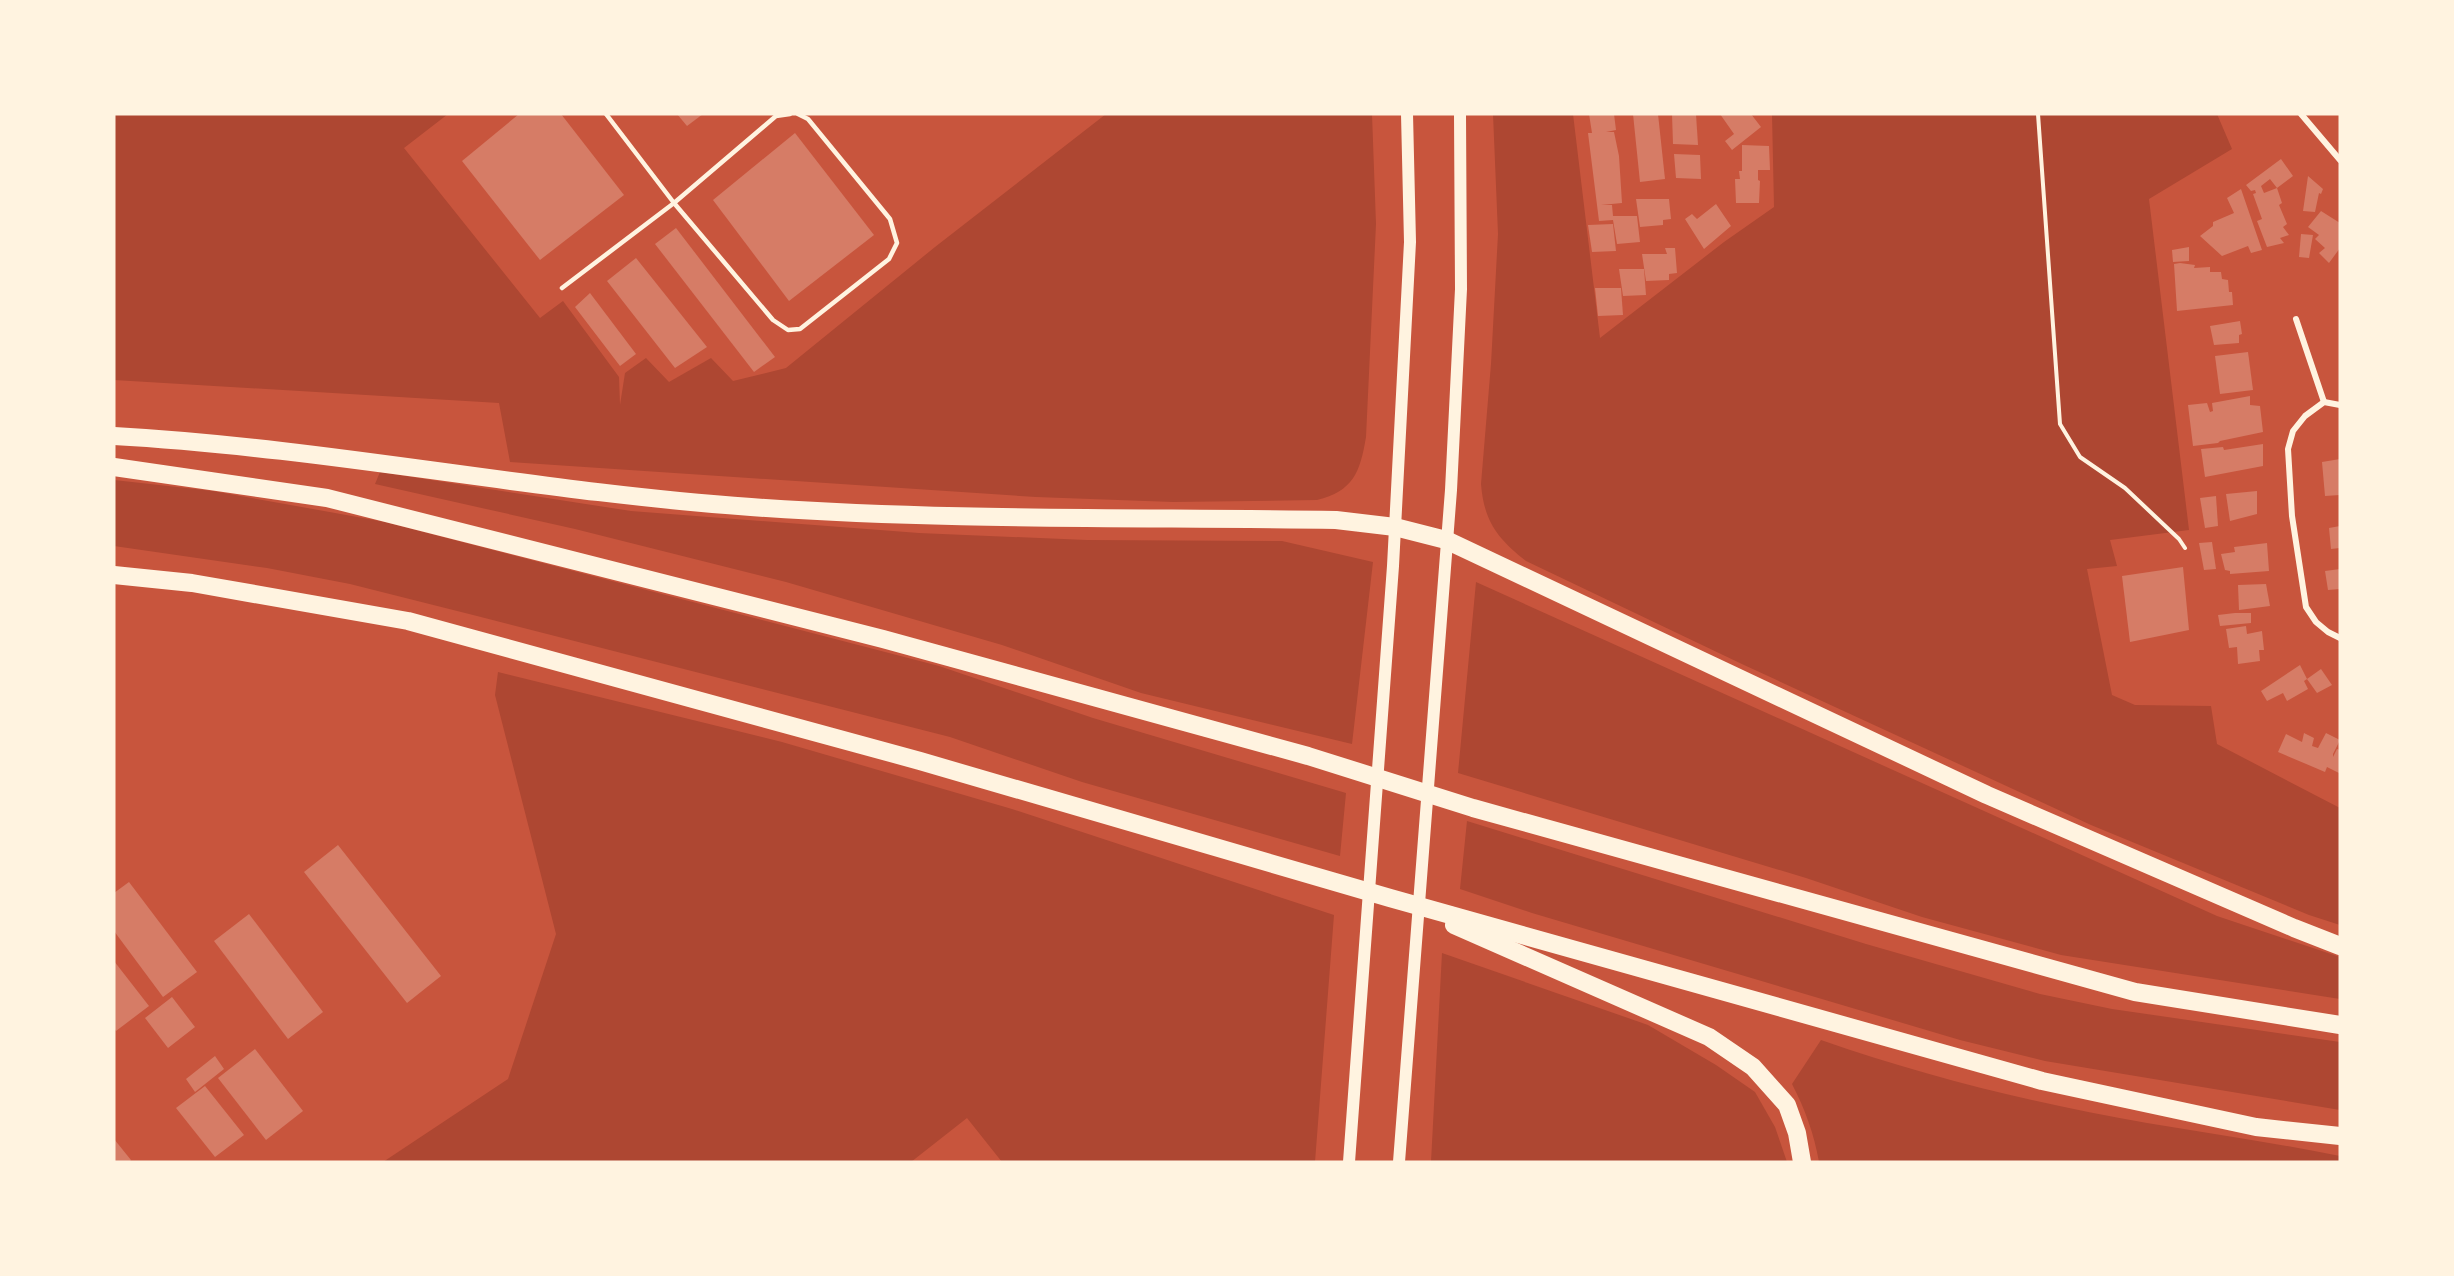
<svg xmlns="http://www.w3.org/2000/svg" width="2454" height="1276" font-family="Raleway,sans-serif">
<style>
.green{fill:#ae4732}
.building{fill:#d67c66}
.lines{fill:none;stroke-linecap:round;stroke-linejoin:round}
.path{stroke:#fff3e0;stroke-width:4}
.service{stroke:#fff3e0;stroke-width:4.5}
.minor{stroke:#fff3e0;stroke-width:6}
.secondary{stroke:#fff3e0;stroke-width:12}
.motorway{stroke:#fff3e0;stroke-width:18}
</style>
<rect width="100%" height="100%" fill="#c8553d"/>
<!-- green -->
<g class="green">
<path d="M114,114H448L404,148L540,318L563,301L619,377L620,405L625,373L646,358L669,382L711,358L733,381L786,368L935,247L1106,114H1372L1376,224L1366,437C1360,473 1353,491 1317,500L1173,502L1036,497L510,462L499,403L114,380Z"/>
<path d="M1493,114H1573L1600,338L1724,242L1774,207L1772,114H2217L2232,149L2149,199L2189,530L2110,540L2117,566L2087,569L2112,695L2135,705L2211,706L2217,744L2340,808V925L2309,915L2091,825L1744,665L1526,561C1497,538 1484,521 1481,484L1491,364L1498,234Z"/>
<polygon points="380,472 631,511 919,533 1087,540 1282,541 1373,562 1352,744 1141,693 1002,645 786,582 575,529 375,484"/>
<polygon points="114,480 213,491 385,522 939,666 1093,718 1346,793 1340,856 1082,782 950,737 477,616 350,584 267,568 114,546"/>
<polygon points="1476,582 2217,916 2340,957 2340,999 2061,955 1922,917 1806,878 1458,773"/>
<polygon points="498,672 782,742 1012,809 1334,915 1315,1162 1002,1162 967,1118 911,1162 383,1162 508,1079 556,934 495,695"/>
<polygon points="1467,821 1866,944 2040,994 2112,1009 2340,1042 2340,1110 2045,1061 1960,1040 1532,913 1460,889"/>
<polygon points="1442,953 1648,1025 1716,1065 1755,1092 1775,1127 1787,1162 1431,1162"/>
<path d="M1821,1040C1927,1077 2037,1104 2147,1123C2212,1134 2276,1143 2340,1156V1162H1819C1814,1134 1805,1109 1792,1084Z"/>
</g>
<!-- building -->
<g class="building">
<polygon points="519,114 561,114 624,195 540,260 462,161"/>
<polygon points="677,114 703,114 687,126"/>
<polygon points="1589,114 1614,114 1616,130 1606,132 1614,132 1619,156 1622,203 1601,205 1612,205 1613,216 1637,216 1640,242 1617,244 1613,220 1599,221 1588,133 1592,133"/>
<polygon points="1633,114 1658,114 1665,179 1640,182"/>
<polygon points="1672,114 1696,114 1698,145 1673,144"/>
<polygon points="1720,114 1751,114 1761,127 1732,150 1725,141 1734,134"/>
<polygon points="795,133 874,235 789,301 713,200"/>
<polygon points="1742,145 1769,146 1770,170 1758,170 1758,180 1760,181 1759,203 1736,203 1735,179 1740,179 1739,171 1742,171"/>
<polygon points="1674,154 1700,155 1701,179 1676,178"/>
<polygon points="2281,159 2293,176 2277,188 2270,179 2261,186 2264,193 2277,188 2282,203 2279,205 2287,224 2283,227 2289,235 2280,238 2284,243 2267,247 2257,221 2262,219 2253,194 2256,193 2255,190 2251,191 2246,185"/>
<polygon points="2308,176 2323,189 2321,194 2319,193 2315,212 2303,211"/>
<polygon points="2241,189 2262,250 2251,253 2248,246 2222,256 2200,236 2213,226 2213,222 2234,213 2227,198"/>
<polygon points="1636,199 1669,199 1671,219 1663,220 1663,225 1640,227"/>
<polygon points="1716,204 1731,226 1704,249 1685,219 1692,214 1697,219"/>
<polygon points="2321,211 2340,223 2340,248 2329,263 2319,253 2325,248 2315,239 2319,235 2308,227"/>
<polygon points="1613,224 1616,251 1592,252 1588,225"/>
<polygon points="676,228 775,357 754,372 655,244"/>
<polygon points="2301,234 2313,235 2309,258 2299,257"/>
<polygon points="2189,247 2189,261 2173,262 2172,250"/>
<polygon points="1665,248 1675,248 1677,273 1669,274 1669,280 1646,281 1642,254 1667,254"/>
<polygon points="636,258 707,347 675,368 607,281"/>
<polygon points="2180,263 2195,265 2194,268 2210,267 2210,272 2221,272 2222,279 2228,280 2229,292 2232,292 2233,305 2177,311 2174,264"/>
<polygon points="1619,269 1644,269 1646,295 1623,296"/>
<polygon points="1595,288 1621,288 1623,315 1598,316"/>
<polygon points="590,293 636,354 620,366 575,307"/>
<polygon points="2240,321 2242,334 2239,335 2239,343 2214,345 2210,326"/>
<polygon points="2248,352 2253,390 2220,394 2215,356"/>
<polygon points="2250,396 2250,405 2260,406 2263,432 2220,441 2218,443 2193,446 2188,405 2207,403 2210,412 2213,411 2212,403"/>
<polygon points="2263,444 2263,466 2205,477 2201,449 2223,447 2224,450"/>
<polygon points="2340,459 2340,495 2325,496 2322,462"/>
<polygon points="2257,491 2257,514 2230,521 2226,494"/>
<polygon points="2216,496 2218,526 2205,528 2200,498"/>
<polygon points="2340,526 2340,548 2331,549 2329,528"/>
<polygon points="2212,542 2216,569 2204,570 2199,543"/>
<polygon points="2267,543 2269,571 2230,574 2230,571 2225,570 2221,554 2235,552 2234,547"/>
<polygon points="2183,567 2189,630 2130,642 2122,576"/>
<polygon points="2340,569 2340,589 2328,590 2325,571"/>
<polygon points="2266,584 2270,606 2239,610 2238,585"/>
<polygon points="2235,613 2251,613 2251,623 2220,626 2218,615"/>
<polygon points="2246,626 2247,634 2262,631 2264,650 2259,650 2260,661 2238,664 2237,647 2229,648 2226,629"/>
<polygon points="2300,665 2307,679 2304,681 2308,689 2287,701 2283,693 2267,701 2261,691"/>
<polygon points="2321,669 2332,685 2317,693 2307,679"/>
<polygon points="2304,733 2314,738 2312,746 2318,748 2326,733 2340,740 2333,754 2333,757 2337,749 2340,750 2339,773 2327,767 2325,772 2278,752 2286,734 2302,742"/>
<polygon points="338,845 441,976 407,1003 304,872"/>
<polygon points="129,882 197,972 163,997 114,931 114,893"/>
<polygon points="249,914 323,1012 288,1039 214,941"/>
<polygon points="114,961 149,1006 116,1031 114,1028"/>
<polygon points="172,997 195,1027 168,1048 145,1018"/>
<polygon points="255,1049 303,1111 266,1140 218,1078"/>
<polygon points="215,1056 224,1069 195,1092 186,1079"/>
<polygon points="205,1086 244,1135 215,1157 176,1108"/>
<polygon points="114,1139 131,1160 129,1162 114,1162"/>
</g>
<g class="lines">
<!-- path -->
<polyline class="path" points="2038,114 2060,424 2080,457 2125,488 2179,539 2185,548"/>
<!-- service -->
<g class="service">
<polyline points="606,114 674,203 773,320 788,330 800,329 889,259 897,243 890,219 808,119 798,114"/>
<polyline points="562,288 674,203 776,116 790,114"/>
</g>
<!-- minor -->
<g class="minor">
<polyline points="2301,114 2340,160"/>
<polyline points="2296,319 2324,402"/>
<polyline points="2340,405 2324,402 2305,416 2293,431 2288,449 2292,516 2306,607 2316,622 2328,632 2340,638"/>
</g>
<!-- secondary -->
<g class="secondary">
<polyline points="1349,1162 1393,566 1410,242 1407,114"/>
<polyline points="1399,1162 1451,490 1461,289 1460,114"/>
</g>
<!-- motorway -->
<g class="motorway">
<path d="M114,436C328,448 537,492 751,507C945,521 1141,517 1336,520L1395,527L1446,540L1987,795L2294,928L2340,946"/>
<polyline points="114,467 327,498 883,639 1308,756 1473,808 2135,992 2340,1025"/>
<polyline points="114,575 192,583 408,621 920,761 1390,898 2042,1081 2256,1127 2340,1136"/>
<polyline points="1454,925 1709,1037 1753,1067 1787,1105 1797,1133 1802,1162"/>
</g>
</g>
<!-- border -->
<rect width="2454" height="1276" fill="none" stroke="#fff3e0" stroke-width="231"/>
</svg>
